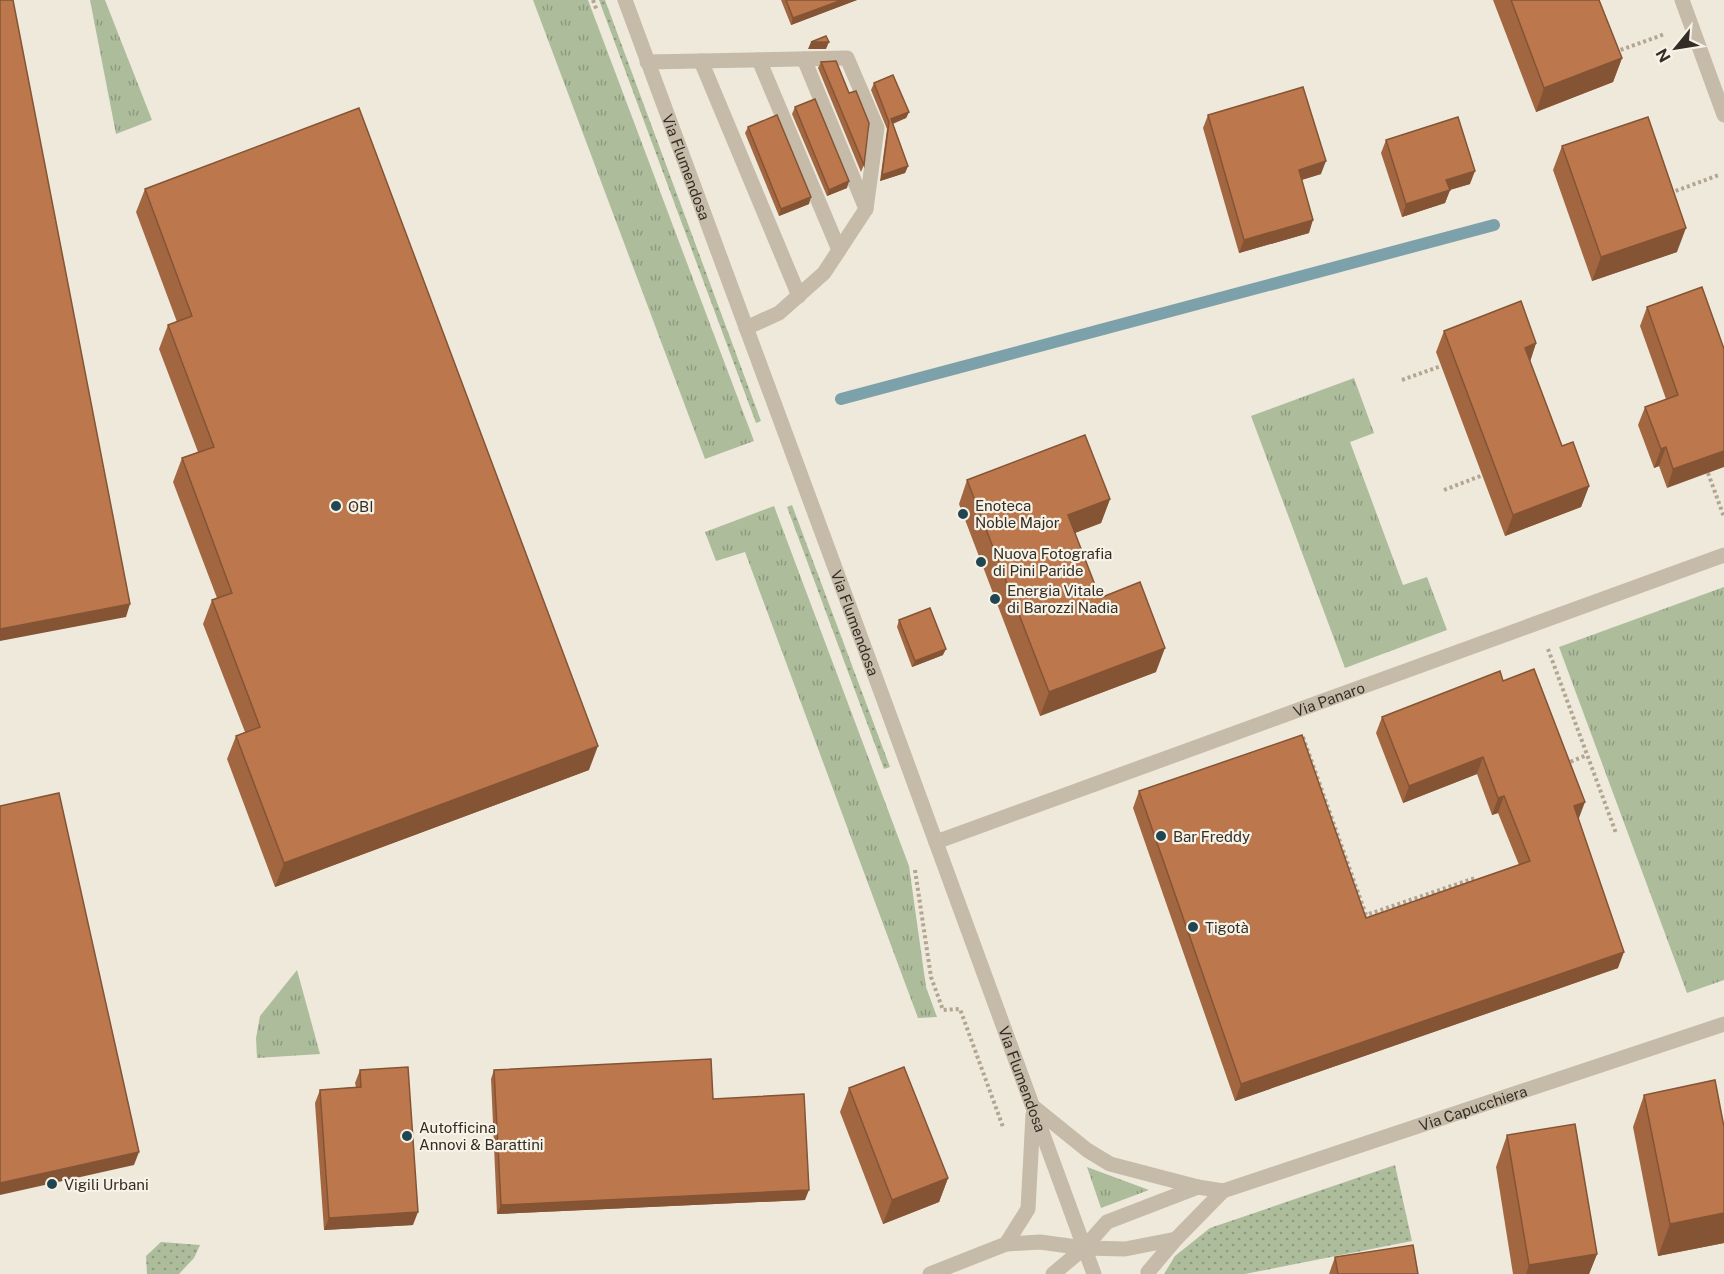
<svg xmlns="http://www.w3.org/2000/svg" width="1724" height="1274" font-family="'Public Sans',sans-serif">
<style>
.grass{fill:url(#grass-tufts)}
.garden{fill:url(#garden-dots)}
.lines{fill:none;stroke-linecap:round;stroke-linejoin:round}
.stream{stroke:#7ca1aa;stroke-width:12}
.path{stroke:#b2a592;stroke-width:4;stroke-dasharray:3 3;stroke-linecap:butt}
.minor{stroke:#c6baa8;stroke-width:15}
.wall{fill:#a26741}
.shaded-wall{fill:#845435}
.building{fill:#bc784c;stroke:#845435;stroke-width:1.5}
.poi-dot{fill:#204751;stroke:#f7f2e6;stroke-width:2}
.labels{text-anchor:middle;dominant-baseline:central;stroke-width:4.5;stroke-linejoin:round;paint-order:stroke}
.street-label{font-size:15px;fill:#342d27;stroke:#f7f2e6}
.poi-label{font-size:15px;fill:#342d27;stroke:#f7f2e6;text-anchor:start}
</style>
<defs>
<pattern id="grass-tufts" width="24" height="20" patternUnits="userSpaceOnUse" patternTransform="scale(1.5)"><rect width="24" height="20" fill="#adbd9c"/><path d="M3 7l-1-3M5 7V3M7 7l1-3M15 17l-1-3M17 17v-4M19 17l1-3" fill="none" stroke="#8e9a7f"/></pattern>
<pattern id="garden-dots" width="8" height="8" patternUnits="userSpaceOnUse" patternTransform="scale(1.5)"><rect width="8" height="8" fill="#adbd9c"/><path d="M2 2h.1M6 6h.1" fill="none" stroke="#8e9a7f" stroke-width="1.8" stroke-linecap="round"/></pattern>
</defs>
<rect width="100%" height="100%" fill="#efe9db"/>
<!-- grass -->
<g class="grass">
<polygon points="90,0 105,0 152,120 116,134"/>
<polygon points="533,0 588,0 754,441 705,459"/>
<polygon points="1354,378 1374,433 1350,442 1403,585 1427,577 1447,630 1345,668 1251,416"/>
<polygon points="774,506 909,866 926,987 937,1017 918,1018 745,552 716,561 705,532"/>
<polygon points="1724,587 1724,980 1687,993 1559,647"/>
<polygon points="297,970 320,1054 257,1058 256,1038 260,1016"/>
<polygon points="1087,1167 1149,1190 1101,1208"/>
</g>
<!-- garden -->
<g class="garden">
<polygon points="599,0 605,0 761,421 756,423"/>
<polygon points="792,505 890,767 884,769 787,507"/>
<polygon points="1395,1165 1412,1241 1245,1274 1164,1274 1175,1256 1210,1228"/>
<polygon points="161,1242 200,1245 194,1258 179,1274 147,1274 146,1256"/>
</g>
<g class="lines">
<!-- stream -->
<polyline class="stream" points="841,399 1494,225"/>
<!-- path -->
<g class="path">
<polyline points="593,0 597,11"/>
<polyline points="1615,52 1665,34"/>
<polyline points="1670,193 1719,175"/>
<polyline points="1402,380 1441,366"/>
<polyline points="1708,473 1724,517"/>
<polyline points="1444,490 1483,475"/>
<polyline points="1548,649 1616,833"/>
<polyline points="1303,737 1366,915 1475,878"/>
<polyline points="1565,764 1587,755"/>
<polyline points="915,870 931,977 943,1010 960,1009 1003,1127"/>
</g>
<!-- minor -->
<g class="minor">
<path id="s1" d="M625,0L885,703L1094,1274"/>
<polyline points="1682,0 1724,115"/>
<polyline points="804,59 866,209"/>
<polyline points="759,60 839,250"/>
<polyline points="701,61 799,296"/>
<polyline points="647,62 847,58 877,128 866,209 824,273 779,313 746,328"/>
<path id="s2" d="M936,842L1724,555"/>
<polyline points="1035,1108 1087,1150 1110,1164 1198,1187 1223,1191"/>
<polyline points="1006,1244 1040,1242 1084,1248 1125,1249 1176,1239"/>
<polyline points="930,1274 1006,1244 1028,1209 1033,1115"/>
<polyline points="1053,1274 1084,1248 1107,1222 1198,1187"/>
<path id="s3" d="M1148,1274V1272L1176,1239L1223,1191L1724,1024"/>
</g>
</g>
<!-- wall -->
<g class="wall">
<polygon points="781,0 857,0 791,25"/>
<polygon points="1493,0 1599,0 1622,58 1613,82 1536,112"/>
<polygon points="821,62 864,165 861,172 818,68"/>
<polygon points="874,83 909,112 906,118 893,124 908,166 905,173 880,181 887,129 871,90"/>
<polygon points="795,107 847,188 827,196 792,114"/>
<polygon points="1208,115 1321,174 1302,180 1309,233 1239,253 1203,128"/>
<polygon points="748,127 809,204 779,216 745,133"/>
<polygon points="1386,140 1470,184 1450,190 1445,203 1402,217 1381,153"/>
<polygon points="1562,146 1677,252 1592,281 1553,170"/>
<polygon points="145,189 589,770 275,887 227,759 236,736 245,732 203,624 212,600 217,598 173,482 182,458 198,452 159,349 168,325 177,322 136,212"/>
<polygon points="1647,307 1724,349 1667,488 1659,466 1654,468 1638,425 1645,407 1666,399 1640,326"/>
<polygon points="1444,331 1536,343 1530,361 1562,446 1589,486 1581,507 1505,536 1436,352"/>
<polygon points="967,480 1110,499 1101,523 1075,533 1100,598 1156,672 1040,716 959,504"/>
<polygon points="899,620 943,655 912,667 897,627"/>
<polygon points="1503,681 1579,818 1578,819 1618,968 1235,1101 1133,808 1139,791 1366,918 1519,865 1498,813 1492,815 1477,774 1403,803 1376,733 1382,717"/>
<polygon points="360,1070 413,1225 324,1230 315,1103 320,1090 356,1087 355,1083"/>
<polygon points="494,1070 713,1099 805,1200 497,1214 491,1079"/>
<polygon points="849,1088 948,1178 939,1202 883,1224 840,1112"/>
<polygon points="1644,1095 1724,1127 1724,1243 1658,1256 1633,1127"/>
<polygon points="1507,1135 1597,1254 1589,1274 1513,1274 1496,1167"/>
<polygon points="1335,1257 1418,1274 1329,1274"/>
</g>
<!-- shaded-wall -->
<g class="shaded-wall">
<polygon points="842,0 857,0 791,25 793,18"/>
<polygon points="811,42 829,42 826,49 808,49"/>
<polygon points="1622,58 1613,82 1536,112 1544,88"/>
<polygon points="909,112 906,118 888,125 891,119"/>
<polygon points="1326,161 1321,174 1294,182 1299,170"/>
<polygon points="908,166 905,173 880,181 882,175"/>
<polygon points="1475,171 1470,184 1442,192 1446,180"/>
<polygon points="849,181 847,188 827,196 829,190"/>
<polygon points="1450,190 1445,203 1402,217 1406,204"/>
<polygon points="811,197 809,204 779,216 781,209"/>
<polygon points="1313,220 1309,233 1239,253 1244,240"/>
<polygon points="1686,228 1677,252 1592,281 1601,257"/>
<polygon points="1536,343 1529,365 1525,348"/>
<polygon points="1666,447 1659,466 1654,468 1661,449"/>
<polygon points="1724,451 1724,467 1667,488 1673,469"/>
<polygon points="1589,486 1581,507 1505,536 1513,515"/>
<polygon points="1110,499 1101,523 1059,539 1068,515"/>
<polygon points="130,604 126,617 0,641 0,629"/>
<polygon points="1165,648 1156,672 1040,716 1049,692"/>
<polygon points="946,649 943,655 912,667 915,661"/>
<polygon points="598,746 589,770 275,887 284,863"/>
<polygon points="1483,757 1477,774 1403,803 1409,786"/>
<polygon points="1504,796 1498,813 1492,815 1498,798"/>
<polygon points="1585,802 1579,818 1568,823 1574,806"/>
<polygon points="1624,952 1618,968 1235,1101 1241,1084"/>
<polygon points="139,1152 134,1165 0,1195 0,1183"/>
<polygon points="948,1178 939,1202 883,1224 892,1200"/>
<polygon points="809,1190 805,1200 497,1214 501,1205"/>
<polygon points="418,1212 413,1225 324,1230 329,1218"/>
<polygon points="1724,1213 1724,1243 1658,1256 1670,1224"/>
<polygon points="1597,1254 1589,1274 1526,1274 1529,1265"/>
</g>
<!-- building -->
<g class="building">
<polygon points="0,0 13,0 130,604 0,629"/>
<polygon points="786,0 842,0 793,18"/>
<polygon points="1511,0 1599,0 1622,58 1544,88"/>
<polygon points="826,36 829,42 811,42"/>
<polygon points="836,61 849,93 856,91 869,123 864,165 821,62"/>
<polygon points="893,75 909,112 891,119 908,166 882,175 889,122 874,83"/>
<polygon points="1303,87 1326,161 1299,170 1313,220 1244,240 1208,115"/>
<polygon points="815,99 849,181 829,190 795,107"/>
<polygon points="359,108 598,746 284,863 236,736 260,727 212,600 232,593 182,458 214,447 168,325 192,316 145,189"/>
<polygon points="777,115 811,197 781,209 748,127"/>
<polygon points="1458,117 1475,171 1446,180 1450,190 1406,204 1386,140"/>
<polygon points="1648,117 1686,228 1601,257 1562,146"/>
<polygon points="1702,287 1724,349 1724,451 1673,469 1666,447 1661,449 1645,407 1678,395 1647,307"/>
<polygon points="1521,301 1536,343 1525,348 1562,446 1573,442 1589,486 1513,515 1444,331"/>
<polygon points="1085,435 1110,499 1068,515 1100,598 1140,582 1165,648 1049,692 967,480"/>
<polygon points="930,608 946,649 915,661 899,620"/>
<polygon points="1534,669 1585,802 1574,806 1624,952 1241,1084 1139,791 1302,735 1366,918 1530,861 1504,796 1498,798 1483,757 1409,786 1382,717 1500,671 1503,681"/>
<polygon points="59,793 139,1152 0,1183 0,806"/>
<polygon points="711,1059 713,1099 804,1094 809,1190 501,1205 494,1070"/>
<polygon points="408,1067 418,1212 329,1218 320,1090 361,1087 360,1070"/>
<polygon points="904,1067 948,1178 892,1200 849,1088"/>
<polygon points="1715,1080 1724,1127 1724,1213 1670,1224 1644,1095"/>
<polygon points="1575,1124 1597,1254 1529,1265 1507,1135"/>
<polygon points="1413,1245 1418,1274 1338,1274 1335,1257"/>
</g>
<!-- markers -->
<g class="poi-dot">
<circle cx="336" cy="506" r="6"/>
<circle cx="963" cy="514" r="6"/>
<circle cx="981" cy="562" r="6"/>
<circle cx="995" cy="599" r="6"/>
<circle cx="1161" cy="836" r="6"/>
<circle cx="1193" cy="927" r="6"/>
<circle cx="407" cy="1136" r="6"/>
<circle cx="52" cy="1184" r="6"/>
</g>
<g class="labels">
<!-- street labels -->
<g class="street-label">
<text stroke="none"><textPath href="#s1" startOffset="178">Via Flumendosa</textPath></text>
<text stroke="none"><textPath href="#s1" startOffset="664">Via Flumendosa</textPath></text>
<text stroke="none"><textPath href="#s2" startOffset="418">Via Panaro</textPath></text>
<text stroke="none"><textPath href="#s1" startOffset="1150">Via Flumendosa</textPath></text>
<text stroke="none"><textPath href="#s3" startOffset="376">Via Capucchiera</textPath></text>
</g>
<!-- poi labels -->
<g class="poi-label">
<text x="975" y="505">Enoteca<tspan x="975" dy="17">Noble Major</tspan></text>
<text x="348" y="506">OBI</text>
<text x="993" y="553">Nuova Fotografia<tspan x="993" dy="17">di Pini Paride</tspan></text>
<text x="1007" y="590">Energia Vitale<tspan x="1007" dy="17">di Barozzi Nadia</tspan></text>
<text x="1173" y="836">Bar Freddy</text>
<text x="1205" y="927">Tigotà</text>
<text x="419" y="1127">Autofficina<tspan x="419" dy="17">Annovi &amp; Barattini</tspan></text>
<text x="64" y="1184">Vigili Urbani</text>
</g>
</g>
<!-- north arrow -->
<g transform="translate(1676 48) rotate(240)" stroke="#f7f2e6" stroke-width="4.5" paint-order="stroke">
<path d="M0-4.5L10 22L0 15L-10 22Z" fill="#342d27"/>
<text y="-9" font-size="16" font-weight="bold" text-anchor="middle" fill="#342d27">N</text>
</g>
</svg>
